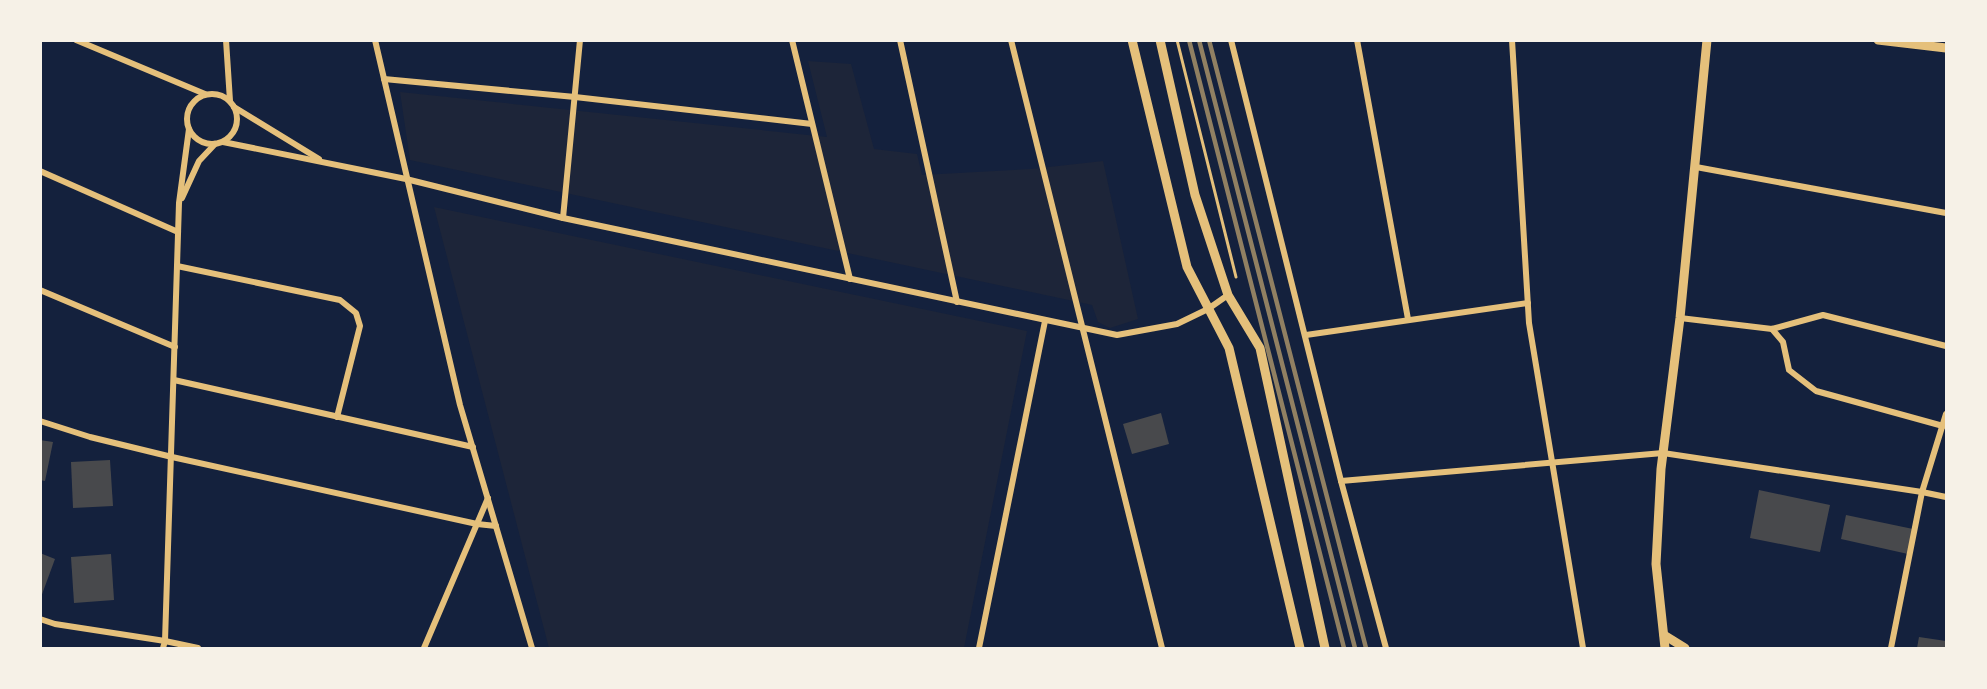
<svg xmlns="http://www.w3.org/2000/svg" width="1987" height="689" font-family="'Titillium Web',sans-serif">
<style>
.green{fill:#1d2539}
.building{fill:#48494c}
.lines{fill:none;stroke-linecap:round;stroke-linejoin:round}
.path{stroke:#e5c07b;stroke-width:3}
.minor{stroke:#e5c07b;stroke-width:6}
.secondary{stroke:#e5c07b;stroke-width:9}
.rail{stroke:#918062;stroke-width:4.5}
</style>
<rect width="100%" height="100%" fill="#14213d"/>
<!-- green -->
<g class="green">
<polygon points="808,61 851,64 874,149 917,154 922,175 1031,169 1103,161 1138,319 1110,328 1098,322 1092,305 410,160 400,92 827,137"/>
<polygon points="434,207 1027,331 964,648 549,648"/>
</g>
<!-- building -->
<g class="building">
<polygon points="1161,413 1169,444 1132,454 1123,424"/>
<polygon points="40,440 53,442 45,481 40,480"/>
<polygon points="110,460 113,506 73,508 71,462"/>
<polygon points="1759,490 1830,505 1820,552 1750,538"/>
<polygon points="1846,515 1913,529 1908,554 1841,539"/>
<polygon points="40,553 55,559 41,597 40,597"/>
<polygon points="111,554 114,600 74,603 71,557"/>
<polygon points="1919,637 1946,641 1946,648 1917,648"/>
</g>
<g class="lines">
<!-- path -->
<polyline class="path" points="1177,40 1236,277"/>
<!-- minor -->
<g class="minor">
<polyline points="76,40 205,94"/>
<polyline points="226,40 230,101"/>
<polyline points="375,40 460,405 532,648"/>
<polyline points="792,40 850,279"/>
<polyline points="900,40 957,302"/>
<polyline points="1011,40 1162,648"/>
<polyline points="1231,40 1341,481 1386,648"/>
<polyline points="1357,40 1408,319"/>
<polyline points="1512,40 1529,323 1583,648"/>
<polyline points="384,79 575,97 812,124"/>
<circle cx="212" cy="119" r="25"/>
<polyline points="234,107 319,159"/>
<polyline points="223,142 406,179 563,218 1117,335 1177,324 1208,309 1228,295"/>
<polyline points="1696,167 1946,213"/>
<polyline points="40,171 178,232"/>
<polyline points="182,198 199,161 215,144"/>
<polyline points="563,218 580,40"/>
<polyline points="177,266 340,300 356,313 360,326 337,417"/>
<polyline points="40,290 175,347"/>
<polyline points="1680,318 1772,329 1823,315 1946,346"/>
<polyline points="1772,329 1783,342 1789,370 1816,391 1943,426"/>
<polyline points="1306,335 1528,303"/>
<polyline points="174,380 473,447"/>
<polyline points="40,421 90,437 172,457 477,524 496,526"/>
<polyline points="1341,481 1663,453 1922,492 1946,497"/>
<polyline points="40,619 55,624 165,641 198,648"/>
<polyline points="163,648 165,641 179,203 189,129"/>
<polyline points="424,648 488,498"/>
<polyline points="979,648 1045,321"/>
<polyline points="1891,648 1922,492 1946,414"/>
</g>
<!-- secondary -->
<g class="secondary">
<polyline points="1132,40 1187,267 1229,348 1300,648"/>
<polyline points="1160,40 1195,195 1228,295 1260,348 1325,648"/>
<polyline points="1878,40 1946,48"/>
<polyline points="1664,635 1685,648"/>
<polyline points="1665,648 1656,564 1661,469 1680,318 1707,40"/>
</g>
<!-- rail -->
<g class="rail">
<polyline points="1189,40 1344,648"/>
<polyline points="1199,40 1355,648"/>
<polyline points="1209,40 1366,648"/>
</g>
</g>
<!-- border -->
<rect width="1987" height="689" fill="none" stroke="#f6f1e7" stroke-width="84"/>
</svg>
